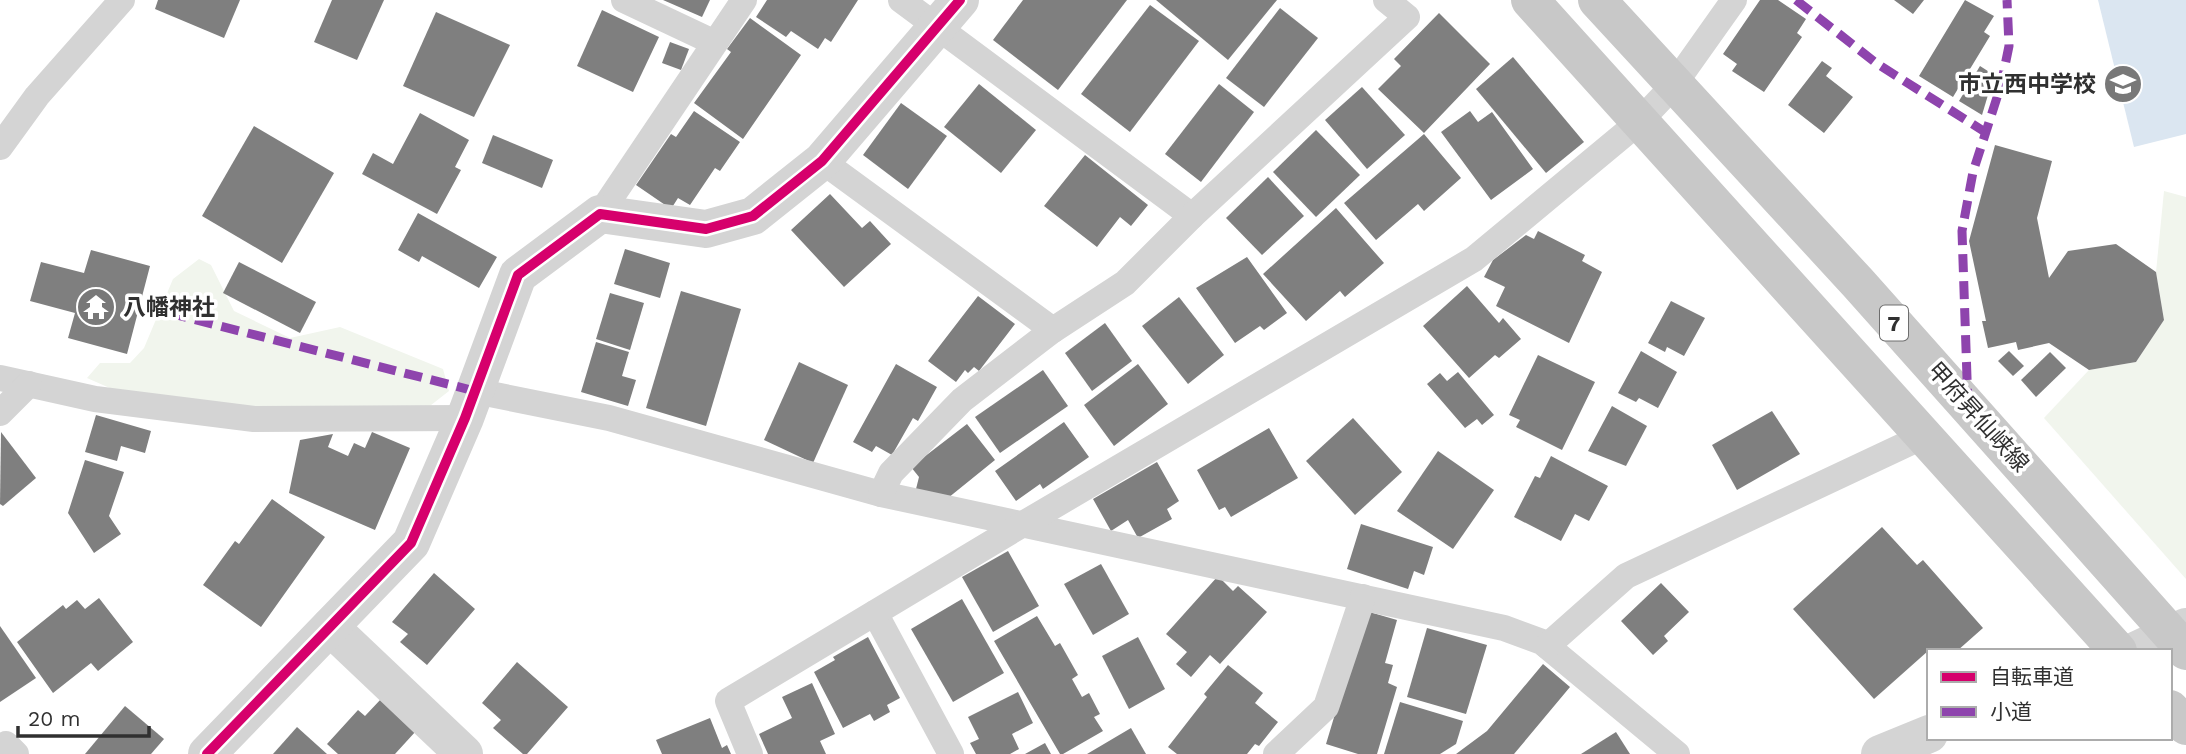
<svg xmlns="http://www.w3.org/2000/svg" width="2186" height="754" font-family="'Work Sans','Noto Sans JP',sans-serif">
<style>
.green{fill:#f1f5ed}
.water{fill:#dbe6f1}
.building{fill:#7f7f7f}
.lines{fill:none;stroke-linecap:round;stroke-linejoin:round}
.service{stroke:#d4d4d4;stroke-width:26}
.minor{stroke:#d4d4d4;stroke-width:38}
.tertiary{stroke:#d4d4d4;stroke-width:38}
.primary{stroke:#c8c8c8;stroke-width:38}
.quiet{stroke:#8e44ad;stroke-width:9;stroke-dasharray:18 9;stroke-linecap:butt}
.cycleway-casing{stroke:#fff;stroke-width:15}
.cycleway{stroke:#d6006c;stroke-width:10}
.labels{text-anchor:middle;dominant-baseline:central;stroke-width:7;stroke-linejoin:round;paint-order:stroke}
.shield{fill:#fff;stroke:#6e6e6e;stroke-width:2}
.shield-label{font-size:21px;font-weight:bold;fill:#303030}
.poi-label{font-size:23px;font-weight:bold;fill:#303030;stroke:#fff;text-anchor:end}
.street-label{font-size:23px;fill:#303030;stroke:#fff}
</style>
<rect width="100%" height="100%" fill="#fff"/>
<!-- green -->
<g class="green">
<polygon points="2164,191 2186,197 2186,579 2044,418 2089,370 2136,362 2164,320 2156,272"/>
<polygon points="199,259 211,265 234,311 290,338 340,327 443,369 449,391 426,409 191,409 112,389 87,378 100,363 130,363 144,348 173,279"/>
</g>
<!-- water -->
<polygon class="water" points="2098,0 2186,0 2186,134 2134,147"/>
<!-- building -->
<g class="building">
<polygon points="158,0 240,0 224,38 155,9"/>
<polygon points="332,0 384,0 357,60 314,42"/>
<polygon points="663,0 710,0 702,17"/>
<polygon points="767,0 858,0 831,42 825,38 818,49 791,31 786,37 756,17"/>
<polygon points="1023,0 1127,0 1058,90 993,40"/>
<polygon points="1156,0 1277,0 1228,60"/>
<polygon points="1760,0 1778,0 1806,19 1797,33 1802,37 1764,92 1732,71 1737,64 1723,54"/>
<polygon points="1894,0 1924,0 1913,14"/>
<polygon points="1965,0 1994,16 1984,32 1990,36 1953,97 1919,76"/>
<polygon points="1150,5 1199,41 1130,132 1081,94"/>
<polygon points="1280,8 1318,38 1264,107 1226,78"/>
<polygon points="602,10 659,37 633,92 577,66"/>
<polygon points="436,12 510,45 474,117 403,86"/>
<polygon points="1439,13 1490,64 1424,133 1378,89 1401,66 1394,59"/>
<polygon points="750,18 801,55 743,139 694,103 731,52 727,49"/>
<polygon points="670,42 689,49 681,70 662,63"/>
<polygon points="1513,57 1584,142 1546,173 1476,89"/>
<polygon points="1822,61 1832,68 1826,76 1853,97 1824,133 1788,105"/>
<polygon points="1980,66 1994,75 1982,115 1959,101"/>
<polygon points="979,84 1036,130 1001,173 944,127"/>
<polygon points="1219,84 1254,112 1201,182 1165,154"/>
<polygon points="1362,87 1405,135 1367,169 1325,120"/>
<polygon points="901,103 947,136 908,189 863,155"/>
<polygon points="694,111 740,142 720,171 715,168 690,205 678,198 671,209 636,185 671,134 676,137"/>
<polygon points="1470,111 1478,122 1492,112 1533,169 1491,200 1441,132"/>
<polygon points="420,113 469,140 455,167 461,170 437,214 362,174 373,153 393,164"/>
<polygon points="254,126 334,173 282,263 202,216"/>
<polygon points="1316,130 1360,175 1316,217 1273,172"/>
<polygon points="1424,134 1461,178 1424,211 1418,204 1376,240 1344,203"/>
<polygon points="493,135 553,160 542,188 482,163"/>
<polygon points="1995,145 2052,161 2037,218 2049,278 2068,251 2116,244 2156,272 2164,320 2136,362 2089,370 2049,343 2018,350 2016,342 1988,348 1982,321 1986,321 1969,241"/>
<polygon points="1085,155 1148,205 1131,226 1120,217 1097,247 1044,206"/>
<polygon points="1268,177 1304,216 1262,255 1226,218"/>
<polygon points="830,194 862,228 870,221 891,244 844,287 791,230"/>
<polygon points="1336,208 1384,263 1345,297 1340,291 1306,321 1263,274"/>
<polygon points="418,213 497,257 479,288 422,256 419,262 398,250"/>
<polygon points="1538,231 1585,255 1582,261 1602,272 1569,343 1496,306 1505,287 1484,277 1493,260 1526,235 1534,239"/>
<polygon points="625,249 670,263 660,298 614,284"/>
<polygon points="91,250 150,266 127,354 68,338 75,313 30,301 41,262 84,273"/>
<polygon points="1247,257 1287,313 1264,330 1260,326 1235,343 1196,288"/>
<polygon points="239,262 316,302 300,333 223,293"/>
<polygon points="1467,286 1499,323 1503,318 1521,339 1499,358 1495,355 1469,378 1423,326"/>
<polygon points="681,291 741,309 706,426 646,408"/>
<polygon points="610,293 644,303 630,350 596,339"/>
<polygon points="978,296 1015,324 979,371 974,367 968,373 965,370 956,382 928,361"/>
<polygon points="1179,297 1224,355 1188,384 1142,326"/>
<polygon points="1671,301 1705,318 1684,356 1667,347 1665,352 1648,343"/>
<polygon points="1105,323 1132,361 1092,391 1065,353"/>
<polygon points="596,342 629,352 622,376 636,380 628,406 581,392"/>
<polygon points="1641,351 1677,372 1658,408 1639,398 1636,402 1618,393"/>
<polygon points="2009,351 2024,366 2013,376 1998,361"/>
<polygon points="2050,352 2066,368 2036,397 2021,380"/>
<polygon points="1538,355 1595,382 1562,450 1516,427 1520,420 1509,415"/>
<polygon points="799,362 848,385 813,463 764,440"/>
<polygon points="896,364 937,387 918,421 913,418 892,455 876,446 872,452 853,442"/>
<polygon points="1138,364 1168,404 1114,446 1084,405"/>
<polygon points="1043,370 1068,406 1000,453 975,417"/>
<polygon points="1458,372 1494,415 1482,425 1477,419 1465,428 1427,384 1440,373 1447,381"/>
<polygon points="1612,406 1647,426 1626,466 1588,451"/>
<polygon points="1772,411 1800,454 1737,490 1712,445"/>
<polygon points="96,415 151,431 145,453 121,446 117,461 85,452"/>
<polygon points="1353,418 1402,472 1355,515 1306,461"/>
<polygon points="1064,422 1089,457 1043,489 1040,484 1016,501 995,471"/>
<polygon points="967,424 995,460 948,498 916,489 919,477 911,467"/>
<polygon points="1269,428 1298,478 1231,517 1225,507 1219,510 1197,470"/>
<polygon points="1,432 36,478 3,506 0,504"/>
<polygon points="372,432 410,448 375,530 289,493 300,440 333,434 328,447 348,456 354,443 365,448"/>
<polygon points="1438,451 1494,490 1453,549 1397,511"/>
<polygon points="1551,456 1608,486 1589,521 1575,514 1561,541 1514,517 1535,476 1540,478"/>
<polygon points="85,460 124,472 109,516 121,534 94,553 68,513"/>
<polygon points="1157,462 1179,501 1167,509 1172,519 1138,538 1128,520 1111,531 1093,499"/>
<polygon points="272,499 325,537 261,627 203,585 235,541 239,544"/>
<polygon points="1361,524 1433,547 1424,575 1414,571 1408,589 1347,569"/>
<polygon points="1882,527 1917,565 1923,560 1983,628 1957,651 1928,651 1874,699 1793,609"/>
<polygon points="1008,551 1039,606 993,632 962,577"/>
<polygon points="1101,564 1129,614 1093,635 1064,584"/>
<polygon points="434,573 475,609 427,665 400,642 408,634 392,622"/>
<polygon points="1218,576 1233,591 1238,586 1267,612 1220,664 1210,655 1191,677 1176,664 1187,652 1166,634"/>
<polygon points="1661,583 1689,612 1664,636 1668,641 1653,655 1621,621"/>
<polygon points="99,598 133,642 98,671 91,663 53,693 17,642 63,605 66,609 77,600 85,609"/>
<polygon points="962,599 1004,673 953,702 911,629"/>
<polygon points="1366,611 1397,620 1385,663 1393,665 1388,683 1397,687 1377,754 1358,754 1326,744"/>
<polygon points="1037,616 1055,646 1060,643 1078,675 1072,679 1082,697 1089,693 1100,714 1094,717 1103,731 1063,754 1060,754 994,641"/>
<polygon points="0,626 36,678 0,702"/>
<polygon points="1427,628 1487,645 1466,714 1407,697"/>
<polygon points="868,637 900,698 887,705 890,712 874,721 870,714 843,728 814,672 835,660 833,657"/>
<polygon points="1138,637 1165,689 1129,709 1102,656"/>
<polygon points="517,662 568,707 527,754 523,754 493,728 501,720 482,703"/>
<polygon points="1543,664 1570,687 1514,754 1456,754 1487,731"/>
<polygon points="1228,665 1263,693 1255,703 1278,722 1259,746 1255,744 1247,754 1177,754 1168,747 1207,697 1204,694"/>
<polygon points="812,683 835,734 820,741 826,754 768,754 759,734 792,718 782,697"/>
<polygon points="1018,692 1033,723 1012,734 1019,749 1010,754 976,754 970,743 979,739 968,717"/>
<polygon points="381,699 416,731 395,754 338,754 327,744 358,710 365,716"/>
<polygon points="1400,702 1463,721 1456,744 1440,754 1384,754"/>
<polygon points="125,706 164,739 151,754 85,754"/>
<polygon points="710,718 722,748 727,745 731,754 662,754 656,740"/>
<polygon points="297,727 327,754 273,754"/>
<polygon points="1131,728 1146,754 1087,754"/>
<polygon points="1616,732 1630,754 1581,754"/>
<polygon points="1045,743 1051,754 1025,754"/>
</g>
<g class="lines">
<!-- service -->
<g class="service">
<polyline points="624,0 713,42"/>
<polyline points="901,0 1192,216"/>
<polyline points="0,147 37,96 122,0"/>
<polyline points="822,161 1053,330"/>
<polyline points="600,214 744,0"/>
<polyline points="0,378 95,399 254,419 465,418"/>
<polyline points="475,391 609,418 881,494 1504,628 1542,642 1677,754"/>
<polyline points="0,413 29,384"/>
<polyline points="881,494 891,473 962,400 1053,330 1125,283 1192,216 1407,17 1386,0"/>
<polyline points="875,613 951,754"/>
<polyline points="1547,646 1626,576 1924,436"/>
<polyline points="6,744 16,754"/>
<polyline points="750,754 728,701 1023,524 1474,259 1639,122 1673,86 1734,0"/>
<polyline points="1276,754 1326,707 1363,597"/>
</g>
<!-- minor -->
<g class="minor">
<polyline points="330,627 464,754"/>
<polyline points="207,754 411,543 465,418 518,275 600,214 706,229 753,216 822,161 960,0"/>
</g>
<!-- tertiary -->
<g class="tertiary">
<polyline points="2135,651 2186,627"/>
<polyline points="1880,754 1929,734"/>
</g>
<!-- primary -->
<g class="primary">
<polyline points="1530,0 2118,651"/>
<polyline points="1597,0 1858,283 2186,651"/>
<polyline points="2170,709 2186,726"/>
</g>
<!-- quiet -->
<g class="quiet">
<polyline points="1796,0 1876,63 1985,132"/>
<polyline points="169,313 475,391"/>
<polyline points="1968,407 1962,231 1973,172 2001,85 2009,46 2007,0"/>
</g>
<defs>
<polyline id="cycleway" points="207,754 411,543 465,418 518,275 600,214 706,229 753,216 822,161 960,0"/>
</defs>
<!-- cycleway casing -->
<use href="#cycleway" class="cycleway-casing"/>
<!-- cycleway -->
<use href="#cycleway" class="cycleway"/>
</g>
<!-- icons -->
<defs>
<symbol id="school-disc" viewBox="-11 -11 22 22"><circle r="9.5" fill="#787878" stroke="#fff"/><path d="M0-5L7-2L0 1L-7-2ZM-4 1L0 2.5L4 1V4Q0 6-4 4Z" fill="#fff"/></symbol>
<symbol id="temple-disc" viewBox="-11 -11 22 22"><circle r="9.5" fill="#787878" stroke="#fff"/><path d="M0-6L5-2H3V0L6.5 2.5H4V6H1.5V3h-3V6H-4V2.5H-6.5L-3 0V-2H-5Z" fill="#fff"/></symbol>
</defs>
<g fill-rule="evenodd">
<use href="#school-disc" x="2101" y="62" width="44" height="44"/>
<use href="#temple-disc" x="74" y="285" width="44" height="44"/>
</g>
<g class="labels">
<!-- shield labels -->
<rect class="shield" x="1880" y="305.5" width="28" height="35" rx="5"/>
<g class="shield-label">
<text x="1894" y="323">7</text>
</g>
<!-- poi labels -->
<g class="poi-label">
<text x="2096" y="84">市立西中学校</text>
<text x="123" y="307" text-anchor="start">八幡神社</text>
</g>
<!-- street labels -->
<g class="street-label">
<text transform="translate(1978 417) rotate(48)">甲府昇仙峡線</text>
</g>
</g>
<!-- legend -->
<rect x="1927" y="649" width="245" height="91" fill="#ffffff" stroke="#acacac" stroke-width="2"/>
<rect x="1941" y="672" width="35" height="10" fill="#d6006c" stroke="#acacac" stroke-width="2"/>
<text x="1990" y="684" font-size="21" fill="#303030">自転車道</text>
<rect x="1941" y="707" width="35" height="10" fill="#8e44ad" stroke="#acacac" stroke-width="2"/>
<text x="1990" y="719" font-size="21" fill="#303030">小道</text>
<!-- scale -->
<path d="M18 726v10h131v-10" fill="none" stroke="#303030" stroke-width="3.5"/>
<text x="28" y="726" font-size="21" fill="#303030" stroke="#ffffff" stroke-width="5" paint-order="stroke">20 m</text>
</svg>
